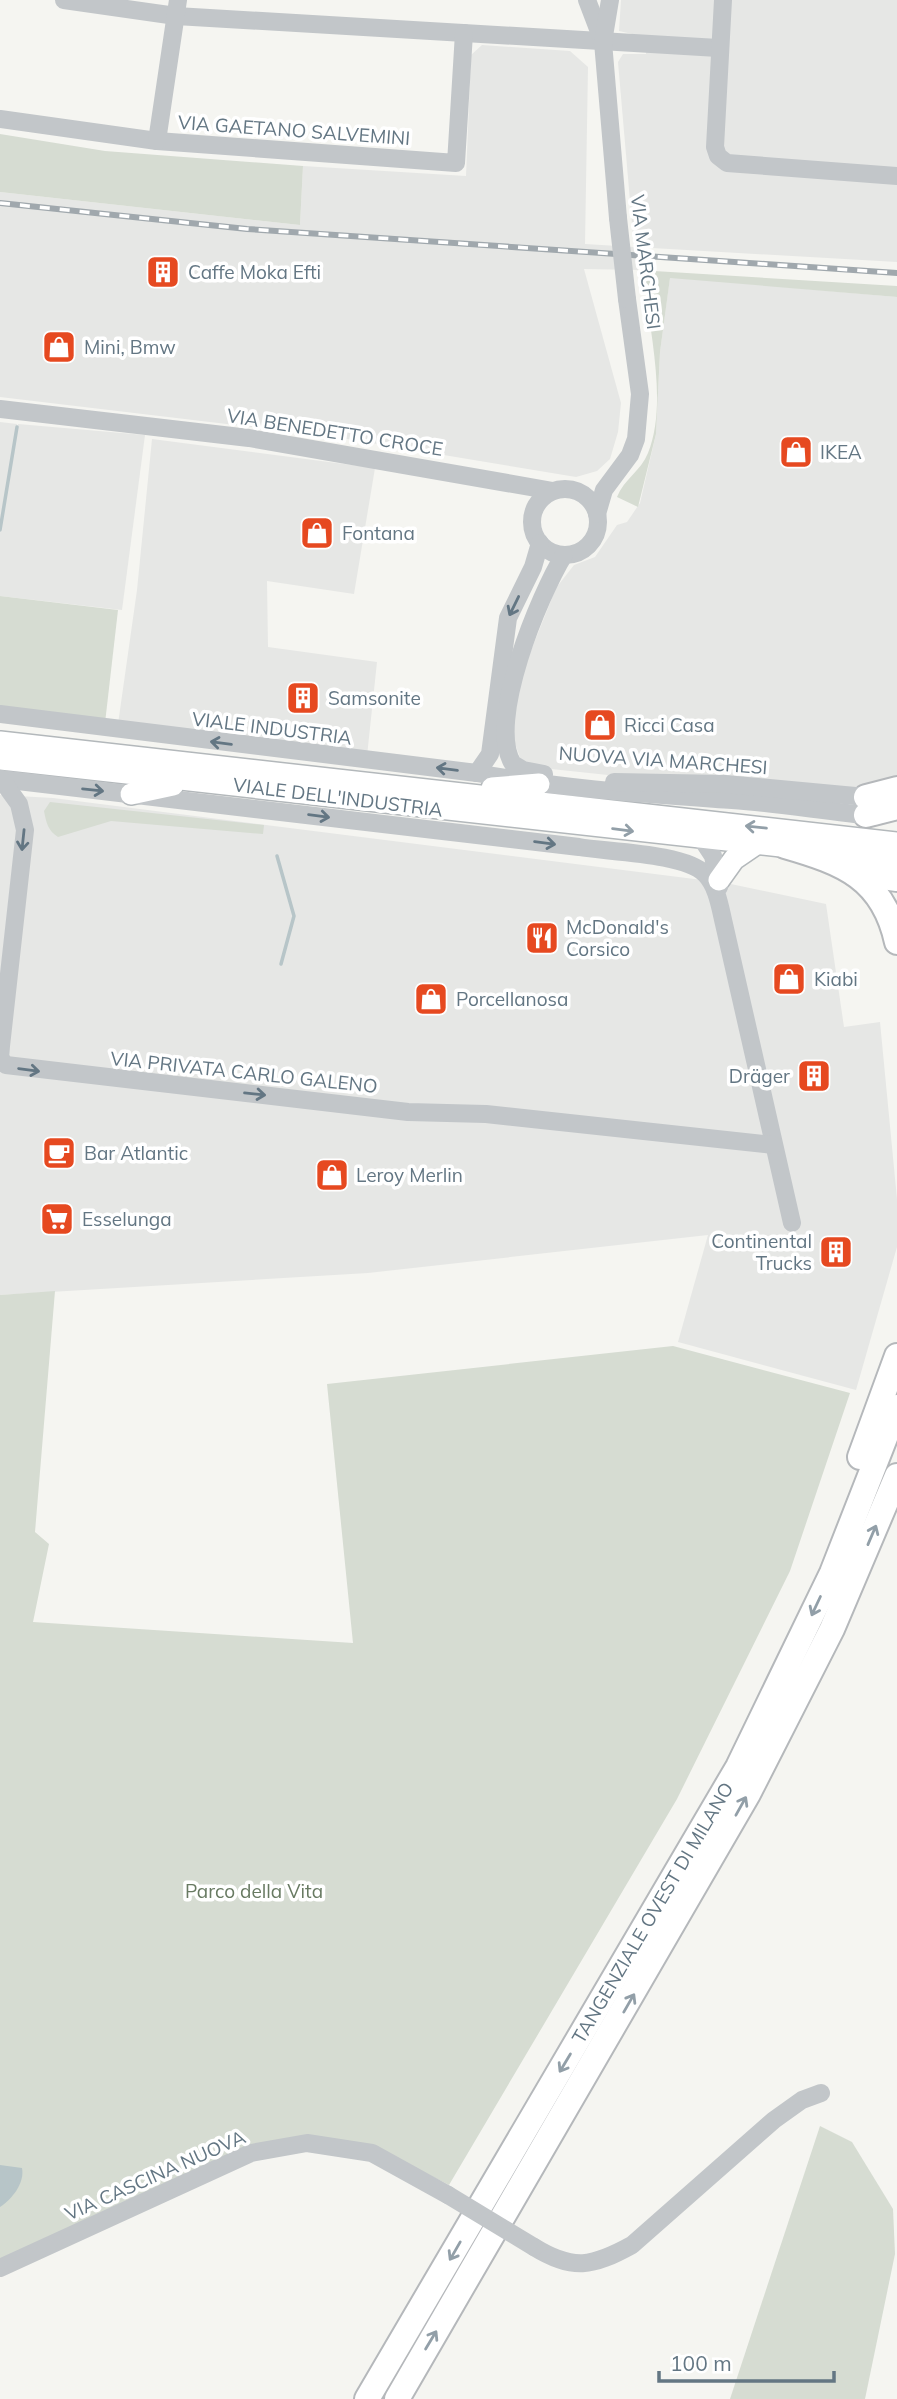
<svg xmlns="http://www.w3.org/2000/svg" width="897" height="2399" font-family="Mulish,sans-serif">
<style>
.built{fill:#e6e7e5}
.green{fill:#d6dcd2}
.water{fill:#b7c5c8}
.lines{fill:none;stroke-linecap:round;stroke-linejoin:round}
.stream{stroke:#b7c5c8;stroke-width:3.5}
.major-casing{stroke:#b3b8bb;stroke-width:24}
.highway-casing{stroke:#b5b8bb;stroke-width:28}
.minor{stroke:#c2c6c9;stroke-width:18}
.major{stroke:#fff;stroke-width:21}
.highway{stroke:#fff;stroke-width:24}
.rail-casing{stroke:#a0a8ad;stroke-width:6}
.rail{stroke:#fff;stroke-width:3.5;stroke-dasharray:10;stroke-linecap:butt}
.minor-bridge{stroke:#c2c6c9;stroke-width:18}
.oneway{stroke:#637683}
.oneway2{stroke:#929fa8}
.labels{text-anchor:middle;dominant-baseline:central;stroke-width:7;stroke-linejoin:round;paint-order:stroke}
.street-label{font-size:19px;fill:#637683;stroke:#fff}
.poi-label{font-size:19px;fill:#637683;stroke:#fff;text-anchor:start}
.park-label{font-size:19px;fill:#687a62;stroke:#fff}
</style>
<rect width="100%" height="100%" fill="#f5f5f1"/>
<!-- built -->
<g class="built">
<polygon points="621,0 897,0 897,262 635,247 638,270 584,269 621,403 618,432 610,459 597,471 576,477 335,437 0,397 0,192 300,225 303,166 466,176 471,55 482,45 570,51 588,67 585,244 634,247 618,62 623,54 646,54 646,37 619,31"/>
<polygon points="670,277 897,297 897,777 860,794 655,780 523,766 513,738 516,688 556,588 574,565 595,557 617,525 627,522 640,503 656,434 660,352"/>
<polygon points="0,422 17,424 0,522"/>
<polygon points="18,424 145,435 122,610 0,596 0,533"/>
<polygon points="152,439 375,468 354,594 267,581 268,647 377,662 367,756 118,724 137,590"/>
<polygon points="0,795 53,798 726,883 826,904 844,1027 880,1022 897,1199 897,1247 856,1390 678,1342 708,1235 368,1273 0,1295"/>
</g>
<!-- green -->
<g class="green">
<polygon points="0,134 105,151 303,166 300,225 0,192"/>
<path d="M638,270L897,286V297L670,278L660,352L656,434L638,507L617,497C624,479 641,471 648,453C667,405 651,341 646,291L640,288Z"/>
<polygon points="0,596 118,610 105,723 0,706"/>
<path d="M50,802L264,825L263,834L111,821L58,837C48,831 46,822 44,811Z"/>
<polygon points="55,1291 35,1532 49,1544 33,1622 353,1643 327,1384 673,1346 850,1393 790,1571 677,1799 449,2185 371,2145 310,2137 0,2262 0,1295"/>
<polygon points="820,2126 852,2142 893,2209 895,2254 865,2399 730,2399"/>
</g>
<!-- water -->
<path class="water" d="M0,2165L22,2168C25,2183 12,2199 0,2207Z"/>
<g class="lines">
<!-- stream -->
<g class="stream">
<polyline points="0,530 17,427"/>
<polyline points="277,856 294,916 281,964"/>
</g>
<defs>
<g id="major">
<polyline points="0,742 897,843"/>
<polyline points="0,759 897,859"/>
<polyline points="492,788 539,784"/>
<polyline points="131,794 173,785"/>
<polyline points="719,880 734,859 756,844"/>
</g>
<g id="highway">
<polyline points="866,797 897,789"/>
<polyline points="866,815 897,807"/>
<path d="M785,846C844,863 883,878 897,942"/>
<polyline points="854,873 897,879"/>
<polyline points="860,1457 897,1356"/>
<path id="s1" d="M367,2399L738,1767L832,1573L897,1407"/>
<polyline points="397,2399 748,1794 832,1629 897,1476"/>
</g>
</defs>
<!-- major casing -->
<use href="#major" class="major-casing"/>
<!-- highway casing -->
<use href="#highway" class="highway-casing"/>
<!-- minor -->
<g class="minor">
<polyline points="64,0 176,16 718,48"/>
<polyline points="587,0 603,42"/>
<polyline points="610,0 603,42 618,218"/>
<polyline points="723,0 715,147 718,156 727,163 897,176"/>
<polyline points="0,119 157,141 456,163 464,33"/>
<polyline points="157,141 178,0"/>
<polyline points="0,409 249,438 553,491"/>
<circle cx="565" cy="522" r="33"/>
<polyline points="597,514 604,490 630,455 636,439 640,394 627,299"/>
<path d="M0,714L477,773C562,789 646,794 732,800C780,803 828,812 876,816"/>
<polyline points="477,773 490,754 508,618 533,567 540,543"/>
<path d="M544,774L523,770L513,764C486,722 540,594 564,555"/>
<path d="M0,779L579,847C608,852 685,853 705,874C717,886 720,907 724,924L792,1223"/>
<polyline points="1,779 19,804 25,830 1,1046 0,1058 6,1065 408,1112 486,1114 773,1145"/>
<polyline points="614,782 725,784 866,797"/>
<polyline points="696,830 713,856 719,887"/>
<path d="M534,2247C573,2271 592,2267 632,2245L774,2120L802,2100L821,2093"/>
<polyline points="0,2268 251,2153 307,2143 372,2153 448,2195"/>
</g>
<!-- major -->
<use href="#major" class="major"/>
<!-- highway -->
<use href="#highway" class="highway"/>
<defs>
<polyline id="rail" points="0,203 247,229 897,273"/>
</defs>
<!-- rail casing -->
<use href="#rail" class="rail-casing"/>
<!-- rail -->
<use href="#rail" class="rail"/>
<!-- minor-bridge -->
<g class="minor-bridge">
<polyline points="618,218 627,299"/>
<polyline points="448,2195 534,2247"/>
</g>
</g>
<!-- one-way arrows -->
<defs><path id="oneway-shaft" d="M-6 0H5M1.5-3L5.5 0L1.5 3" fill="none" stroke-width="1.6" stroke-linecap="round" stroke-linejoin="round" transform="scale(1.75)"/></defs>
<g class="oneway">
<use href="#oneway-shaft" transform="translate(514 606) rotate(116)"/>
<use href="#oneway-shaft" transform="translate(221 743) rotate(-173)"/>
<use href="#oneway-shaft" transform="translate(447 769) rotate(-173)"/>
<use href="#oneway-shaft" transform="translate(93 790) rotate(6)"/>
<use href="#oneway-shaft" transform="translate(319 816) rotate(7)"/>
<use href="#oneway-shaft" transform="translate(23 840) rotate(96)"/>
<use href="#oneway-shaft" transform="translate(545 843) rotate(7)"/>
<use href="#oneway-shaft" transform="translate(29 1070) rotate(8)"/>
<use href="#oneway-shaft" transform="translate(255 1094) rotate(6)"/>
</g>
<g class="oneway2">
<use href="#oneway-shaft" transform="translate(756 827) rotate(-174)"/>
<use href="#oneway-shaft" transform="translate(623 830) rotate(7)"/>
<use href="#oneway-shaft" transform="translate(872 1535) rotate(-67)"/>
<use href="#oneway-shaft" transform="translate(816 1606) rotate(115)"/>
<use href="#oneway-shaft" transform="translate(741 1806) rotate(-61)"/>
<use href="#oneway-shaft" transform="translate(629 2003) rotate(-60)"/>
<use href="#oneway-shaft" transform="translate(565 2063) rotate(121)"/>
<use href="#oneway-shaft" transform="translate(455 2251) rotate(120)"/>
<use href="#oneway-shaft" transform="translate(431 2340) rotate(-59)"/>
</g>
<!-- icons -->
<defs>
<symbol id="building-square" viewBox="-11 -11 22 22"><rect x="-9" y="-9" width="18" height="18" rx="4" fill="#e64920" stroke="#fff"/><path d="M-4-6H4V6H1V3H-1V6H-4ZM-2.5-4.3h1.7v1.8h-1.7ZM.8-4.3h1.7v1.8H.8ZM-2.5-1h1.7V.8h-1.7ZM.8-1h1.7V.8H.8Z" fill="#fff"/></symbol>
<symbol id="shop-square" viewBox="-11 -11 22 22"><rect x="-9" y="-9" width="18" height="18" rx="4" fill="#e64920" stroke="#fff"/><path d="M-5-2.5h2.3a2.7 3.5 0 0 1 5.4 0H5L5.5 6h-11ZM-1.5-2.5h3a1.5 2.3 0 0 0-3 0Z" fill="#fff"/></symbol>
<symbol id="restaurant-square" viewBox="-11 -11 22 22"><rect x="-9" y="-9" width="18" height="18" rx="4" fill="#e64920" stroke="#fff"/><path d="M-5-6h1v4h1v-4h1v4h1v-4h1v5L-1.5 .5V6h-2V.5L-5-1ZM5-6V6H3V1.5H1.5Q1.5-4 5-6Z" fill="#fff"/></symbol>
<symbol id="cafe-square" viewBox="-11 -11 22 22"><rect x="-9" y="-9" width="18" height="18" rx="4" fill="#e64920" stroke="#fff"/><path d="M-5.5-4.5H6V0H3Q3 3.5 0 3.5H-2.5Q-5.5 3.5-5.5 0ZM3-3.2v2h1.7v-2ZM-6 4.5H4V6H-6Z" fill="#fff"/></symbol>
<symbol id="supermarket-square" viewBox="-11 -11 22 22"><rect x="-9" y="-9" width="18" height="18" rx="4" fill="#e64920" stroke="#fff"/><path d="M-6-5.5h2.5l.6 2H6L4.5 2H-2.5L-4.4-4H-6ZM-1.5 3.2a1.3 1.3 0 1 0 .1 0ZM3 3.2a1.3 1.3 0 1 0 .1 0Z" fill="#fff"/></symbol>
</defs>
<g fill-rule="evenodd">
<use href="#building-square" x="144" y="253" width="38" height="38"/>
<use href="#shop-square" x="40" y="328" width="38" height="38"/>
<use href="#shop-square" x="777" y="433" width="38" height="38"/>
<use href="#shop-square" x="298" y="514" width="38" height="38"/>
<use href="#building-square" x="284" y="679" width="38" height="38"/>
<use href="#shop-square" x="581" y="706" width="38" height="38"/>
<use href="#restaurant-square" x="523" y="919" width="38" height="38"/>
<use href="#shop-square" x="770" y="960" width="38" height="38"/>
<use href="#shop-square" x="412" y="980" width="38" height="38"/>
<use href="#building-square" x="795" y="1057" width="38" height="38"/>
<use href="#cafe-square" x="40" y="1134" width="38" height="38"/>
<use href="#shop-square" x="313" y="1156" width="38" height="38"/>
<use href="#supermarket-square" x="38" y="1200" width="38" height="38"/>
<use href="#building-square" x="817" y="1233" width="38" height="38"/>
</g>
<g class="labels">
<!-- street labels -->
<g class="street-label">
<text transform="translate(294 130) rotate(4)">VIA GAETANO SALVEMINI</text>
<text transform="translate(646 262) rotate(83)">VIA MARCHESI</text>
<text transform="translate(335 432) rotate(9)">VIA BENEDETTO CROCE</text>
<text transform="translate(272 728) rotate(7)">VIALE INDUSTRIA</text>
<text transform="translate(663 760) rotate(4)">NUOVA VIA MARCHESI</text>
<text transform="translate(338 797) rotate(7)">VIALE DELL'INDUSTRIA</text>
<text transform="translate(244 1072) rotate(6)">VIA PRIVATA CARLO GALENO</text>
<text stroke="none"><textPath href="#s1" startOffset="564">TANGENZIALE OVEST DI MILANO</textPath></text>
<text transform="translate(155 2175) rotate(-24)">VIA CASCINA NUOVA</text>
</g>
<!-- poi labels -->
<g class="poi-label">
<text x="188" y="272">Caffe Moka Efti</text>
<text x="84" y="347">Mini, Bmw</text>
<text x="820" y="452">IKEA</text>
<text x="342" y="533">Fontana</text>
<text x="328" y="698">Samsonite</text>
<text x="624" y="725">Ricci Casa</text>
<text x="566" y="927">McDonald's<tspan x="566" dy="22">Corsico</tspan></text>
<text x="814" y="979">Kiabi</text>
<text x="456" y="999">Porcellanosa</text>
<text x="790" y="1076" text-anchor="end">Dräger</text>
<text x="84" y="1153">Bar Atlantic</text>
<text x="356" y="1175">Leroy Merlin</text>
<text x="82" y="1219">Esselunga</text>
<text x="812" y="1241" text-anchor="end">Continental<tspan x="812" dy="22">Trucks</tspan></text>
</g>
<!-- park labels -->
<g class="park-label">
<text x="254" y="1891">Parco della Vita</text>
</g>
</g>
<!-- scale -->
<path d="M659 2371v10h175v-10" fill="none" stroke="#637683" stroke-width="3.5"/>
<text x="670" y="2371" font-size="21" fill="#637683" stroke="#ffffff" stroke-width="5" paint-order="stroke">100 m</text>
</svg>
